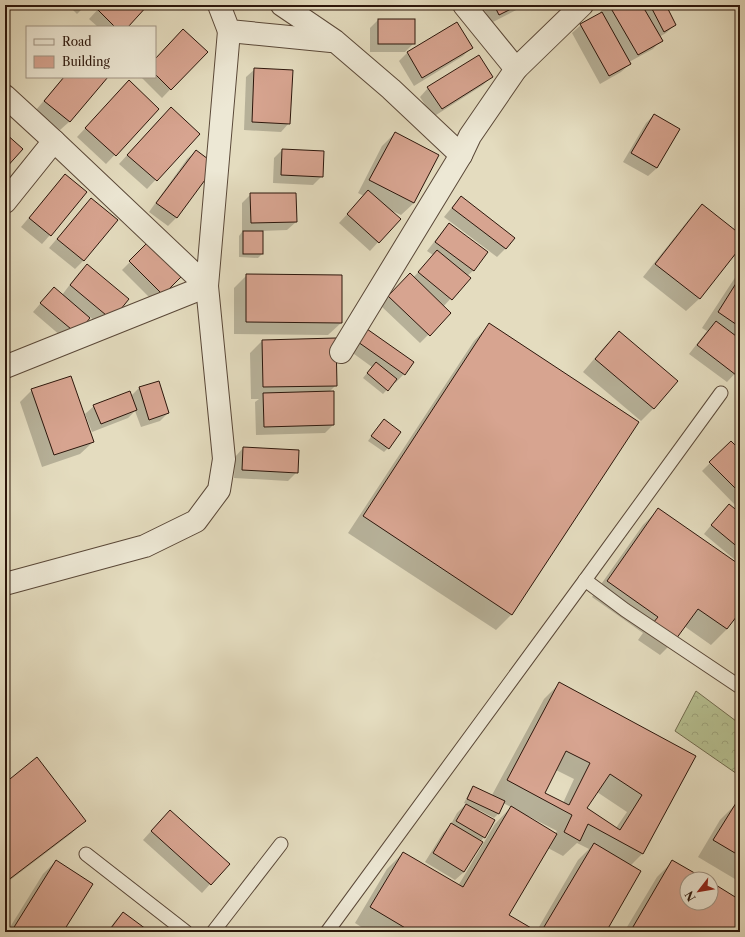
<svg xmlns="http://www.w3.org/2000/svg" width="745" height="937" font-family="'Libre Caslon Text',serif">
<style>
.forest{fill:url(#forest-crowns);stroke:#716b4e}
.shadow{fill:#0003;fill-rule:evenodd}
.building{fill:#d7a490;stroke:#2c160b;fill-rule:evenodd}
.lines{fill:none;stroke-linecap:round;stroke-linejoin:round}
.service-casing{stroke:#5a4838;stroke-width:15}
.minor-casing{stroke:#5a4838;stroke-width:24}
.service{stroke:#ede8d5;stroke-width:13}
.minor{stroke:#ede8d5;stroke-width:22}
</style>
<defs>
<pattern id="forest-crowns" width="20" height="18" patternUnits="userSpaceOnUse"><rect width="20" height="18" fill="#b6c091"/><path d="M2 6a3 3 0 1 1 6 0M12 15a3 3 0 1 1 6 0" fill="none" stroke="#9da47c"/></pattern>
</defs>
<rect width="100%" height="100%" fill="#e4dcbf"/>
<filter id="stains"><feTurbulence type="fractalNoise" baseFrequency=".005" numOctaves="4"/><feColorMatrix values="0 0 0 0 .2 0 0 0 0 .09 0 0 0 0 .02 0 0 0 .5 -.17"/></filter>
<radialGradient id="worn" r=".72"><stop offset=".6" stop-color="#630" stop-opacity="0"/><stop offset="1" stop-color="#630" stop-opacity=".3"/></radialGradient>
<!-- forest -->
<polygon class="forest" points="696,691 740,724 740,776 675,731"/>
<!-- shadow -->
<g class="shadow">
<polygon points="68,5 86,5 77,14"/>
<polygon points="102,5 147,5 126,27 98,27 89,19"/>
<polygon points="482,5 523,5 520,8 491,23"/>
<polygon points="607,5 665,5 675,25 666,33 659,37 661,40 653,49 629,62 630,64 621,72 600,84 572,33 581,25 601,14 600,12"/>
<polygon points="378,20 414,43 405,52 370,52 370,28"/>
<polygon points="457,23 472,47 463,56 414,86 399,61 407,53"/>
<polygon points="206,52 162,98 141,77 155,77 155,60"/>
<polygon points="255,69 289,123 281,132 244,130 246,77"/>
<polygon points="492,76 483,85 433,117 420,97 428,88"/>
<polygon points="64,77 106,77 69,122 60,130 36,110"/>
<polygon points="121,90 158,109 106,164 77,137"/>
<polygon points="654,115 679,129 657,168 648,176 623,162 646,123"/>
<polygon points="162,117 198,134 147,189 119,164"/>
<polygon points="395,133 438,156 414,203 401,215 390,210 399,219 370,251 339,223 364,196 358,193 382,146"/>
<polygon points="282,150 322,176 313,185 273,183 274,158"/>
<polygon points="196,151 214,165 176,218 168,226 149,212 187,159"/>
<polygon points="65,175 50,235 42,244 21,227 57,184"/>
<polygon points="251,194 296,222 287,230 262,231 262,254 258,258 239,257 239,236 242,232 242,203"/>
<polygon points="461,197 513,238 505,249 497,257 444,217 453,206"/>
<polygon points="702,205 740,235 740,247 699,299 686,311 643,277 690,218"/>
<polygon points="83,208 117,220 83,261 75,269 49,248"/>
<polygon points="449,224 474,270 467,276 469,278 443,307 450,313 420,343 380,305 410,275 413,278 433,255 427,251 441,233"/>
<polygon points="149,243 181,276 154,302 122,270"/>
<polygon points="87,265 128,299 103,328 90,317 68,342 33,312 46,297 62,295 78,274"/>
<polygon points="740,270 740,368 727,382 689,354 707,331 702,328"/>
<polygon points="247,275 341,323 328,335 234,334 234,288"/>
<polygon points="489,325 512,614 496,630 348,533 474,341"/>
<polygon points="619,333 654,408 641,421 583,372 606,345"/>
<polygon points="359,339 412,362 404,374 395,383 394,382 383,394 363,378 372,367 350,351"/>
<polygon points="262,341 336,385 329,392 333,425 325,433 256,435 255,402 259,399 251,399 250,353"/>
<polygon points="158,382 168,413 160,421 141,427 135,411 128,418 92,432 85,414 94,406 131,396 139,388"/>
<polygon points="32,390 93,442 80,454 42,467 20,402"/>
<polygon points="384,420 388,448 384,452 368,441 380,424"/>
<polygon points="731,442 740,452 740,510 702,471"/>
<polygon points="243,448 297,472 288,481 234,478 235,457"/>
<polygon points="729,505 740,514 740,564 704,534 721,513"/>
<polygon points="659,509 740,566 740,610 727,629 711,645 684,626 676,639 660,655 638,640 643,633 592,597 643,525"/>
<path d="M560,683L695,756L642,854L630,866L604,932H369L355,923L387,869L403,853L458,886L495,824L511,807L503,803L498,814L494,818L479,810L478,812L484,837L480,842L464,872L455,880L425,862L443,833L451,824L457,813L466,804L464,803L470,791L474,787L492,795L544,699ZM556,770L574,779L563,803L544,793ZM597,792L627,812L616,828L586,808ZM528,816L557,831L555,834L527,817ZM577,843L589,849L578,860L536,932L508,915L548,848L563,856Z"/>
<polygon points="5,784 84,820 72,833 5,884"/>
<polygon points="736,804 740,806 740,882 698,857 720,820"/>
<polygon points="162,819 228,864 202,893 143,840"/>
<polygon points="56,861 62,932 7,932 43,874"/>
<polygon points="673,861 703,879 687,879 687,903 711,903 711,884 740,901 740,926 737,932 624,932 657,877"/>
<polygon points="123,913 148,932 107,932 115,921"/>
</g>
<!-- building -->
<g class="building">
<polygon points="101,5 148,5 128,27 115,27 97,9"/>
<polygon points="494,5 519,5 499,15"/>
<polygon points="609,5 642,5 663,41 638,55"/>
<polygon points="650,5 666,5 676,25 664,32"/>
<polygon points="602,12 631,64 609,76 580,24"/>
<rect x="378" y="19" width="37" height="25"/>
<polygon points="457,22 473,48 422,78 407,52"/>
<polygon points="183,29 208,52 171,90 155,74 155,59"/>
<polygon points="479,55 493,77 442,109 427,87"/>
<polygon points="254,68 293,70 290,124 252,122"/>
<polygon points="64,77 108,77 70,122 44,101"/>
<polygon points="129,80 159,109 116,156 85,128"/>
<polygon points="171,107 200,134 157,181 127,155"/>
<polygon points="654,114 680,129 657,168 631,153"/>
<polygon points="395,132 439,155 414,203 369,180"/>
<polygon points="5,133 23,149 5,169"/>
<polygon points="282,149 324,151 323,177 281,175"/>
<polygon points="196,150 216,165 177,218 156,203"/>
<polygon points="65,174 87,192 51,236 29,218"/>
<polygon points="368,190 401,219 379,243 347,214"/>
<polygon points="250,193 296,193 297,222 251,223"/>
<polygon points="461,196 515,238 506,249 452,208"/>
<polygon points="91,198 118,220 84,261 57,239"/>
<polygon points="702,204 740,234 740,248 700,299 655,264"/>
<polygon points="449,223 488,252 474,271 435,242"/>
<rect x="243" y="231" width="20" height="23"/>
<polygon points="149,241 182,276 163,295 129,261"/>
<polygon points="437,250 471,278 452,300 418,272"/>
<polygon points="87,264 129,299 112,320 70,285"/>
<polygon points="410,273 451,313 430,336 388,296"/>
<polygon points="246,274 342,275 342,323 246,322"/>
<polygon points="740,277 740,327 718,312"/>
<polygon points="54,287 90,318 77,334 40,303"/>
<polygon points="716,321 740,339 740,369 736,375 697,345"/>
<polygon points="489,323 639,422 512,615 363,516"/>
<polygon points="367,329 414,362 405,375 358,342"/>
<polygon points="619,331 678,381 654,409 595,359"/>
<polygon points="336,338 337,386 263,387 262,340"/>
<polygon points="376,362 397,379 388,391 367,373"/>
<polygon points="71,376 94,442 54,455 31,389"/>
<polygon points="159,381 169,413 149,420 139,387"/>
<polygon points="130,391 137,410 101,424 93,405"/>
<polygon points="334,391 334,425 264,427 263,393"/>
<polygon points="384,419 401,432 389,449 371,436"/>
<polygon points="731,441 740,450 740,493 709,462"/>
<polygon points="243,447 299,450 298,473 242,470"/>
<polygon points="729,504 740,513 740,549 711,525"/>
<polygon points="658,508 740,565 740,612 727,629 698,609 676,639 653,623 658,617 607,581"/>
<path d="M559,682L696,756L643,854L588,824L580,841L564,832L572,815L507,780ZM566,751L590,763L569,805L545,793ZM610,774L642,795L620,830L587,808Z"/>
<polygon points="37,757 86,821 7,881 5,878 5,783"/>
<polygon points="473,786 505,801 499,814 467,799"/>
<polygon points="736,803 740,805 740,856 713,840"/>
<polygon points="466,804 495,820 485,838 456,821"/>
<polygon points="511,806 557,834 509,915 538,932 412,932 370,907 403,852 463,887"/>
<polygon points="170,810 230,864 211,885 151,831"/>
<polygon points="451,823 483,842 464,872 433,853"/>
<polygon points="594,843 641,871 606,932 541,932"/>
<polygon points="56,860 93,884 63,932 11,932"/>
<polygon points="672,860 705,879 687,879 687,903 711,903 711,882 740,900 740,928 738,932 630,932"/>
<polygon points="123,912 150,932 108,932"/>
</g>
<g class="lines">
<defs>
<g id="service">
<polyline points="585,580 625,610 740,687"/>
<polyline points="86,854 186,932"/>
<polyline points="213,932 281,844"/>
<polyline points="327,932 585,580 721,393"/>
</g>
<g id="minor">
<polyline points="219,5 229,31 331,41"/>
<polyline points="282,5 335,41 391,89 461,155 470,136 516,69 582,5"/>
<polyline points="464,5 516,69"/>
<polyline points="5,96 54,141 207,286 229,31"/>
<polyline points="5,202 54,141"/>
<polyline points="341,352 461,155"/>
<polyline points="5,367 207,286 224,459 219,490 196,521 145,546 5,584"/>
</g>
</defs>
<!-- service casing -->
<use href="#service" class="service-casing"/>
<!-- minor casing -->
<use href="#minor" class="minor-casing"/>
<!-- service -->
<use href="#service" class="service"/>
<!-- minor -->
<use href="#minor" class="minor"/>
</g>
<!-- margin -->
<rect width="745" height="937" fill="none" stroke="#e4dcbf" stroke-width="20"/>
<rect x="6" y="6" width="733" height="925" fill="none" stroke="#2c160b" stroke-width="2"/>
<rect x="10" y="10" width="725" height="917" fill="none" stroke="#2c160b"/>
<!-- legend -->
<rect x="26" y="26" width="130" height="52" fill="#ede8d5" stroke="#a09484"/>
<rect x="34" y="39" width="20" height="6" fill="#ede8d5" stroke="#a09484"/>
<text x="62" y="46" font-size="12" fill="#2c160b">Road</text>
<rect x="34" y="56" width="20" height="12" fill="#d7a490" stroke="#a09484"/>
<text x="62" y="66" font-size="12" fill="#2c160b">Building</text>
<!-- north arrow -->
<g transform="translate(699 891) rotate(239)"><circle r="19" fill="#ede8d5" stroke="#a09484"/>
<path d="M0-3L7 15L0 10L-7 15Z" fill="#8f2418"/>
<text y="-6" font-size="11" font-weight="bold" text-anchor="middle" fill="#2c160b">N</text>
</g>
<rect width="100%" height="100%" filter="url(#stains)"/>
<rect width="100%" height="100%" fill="url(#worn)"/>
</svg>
